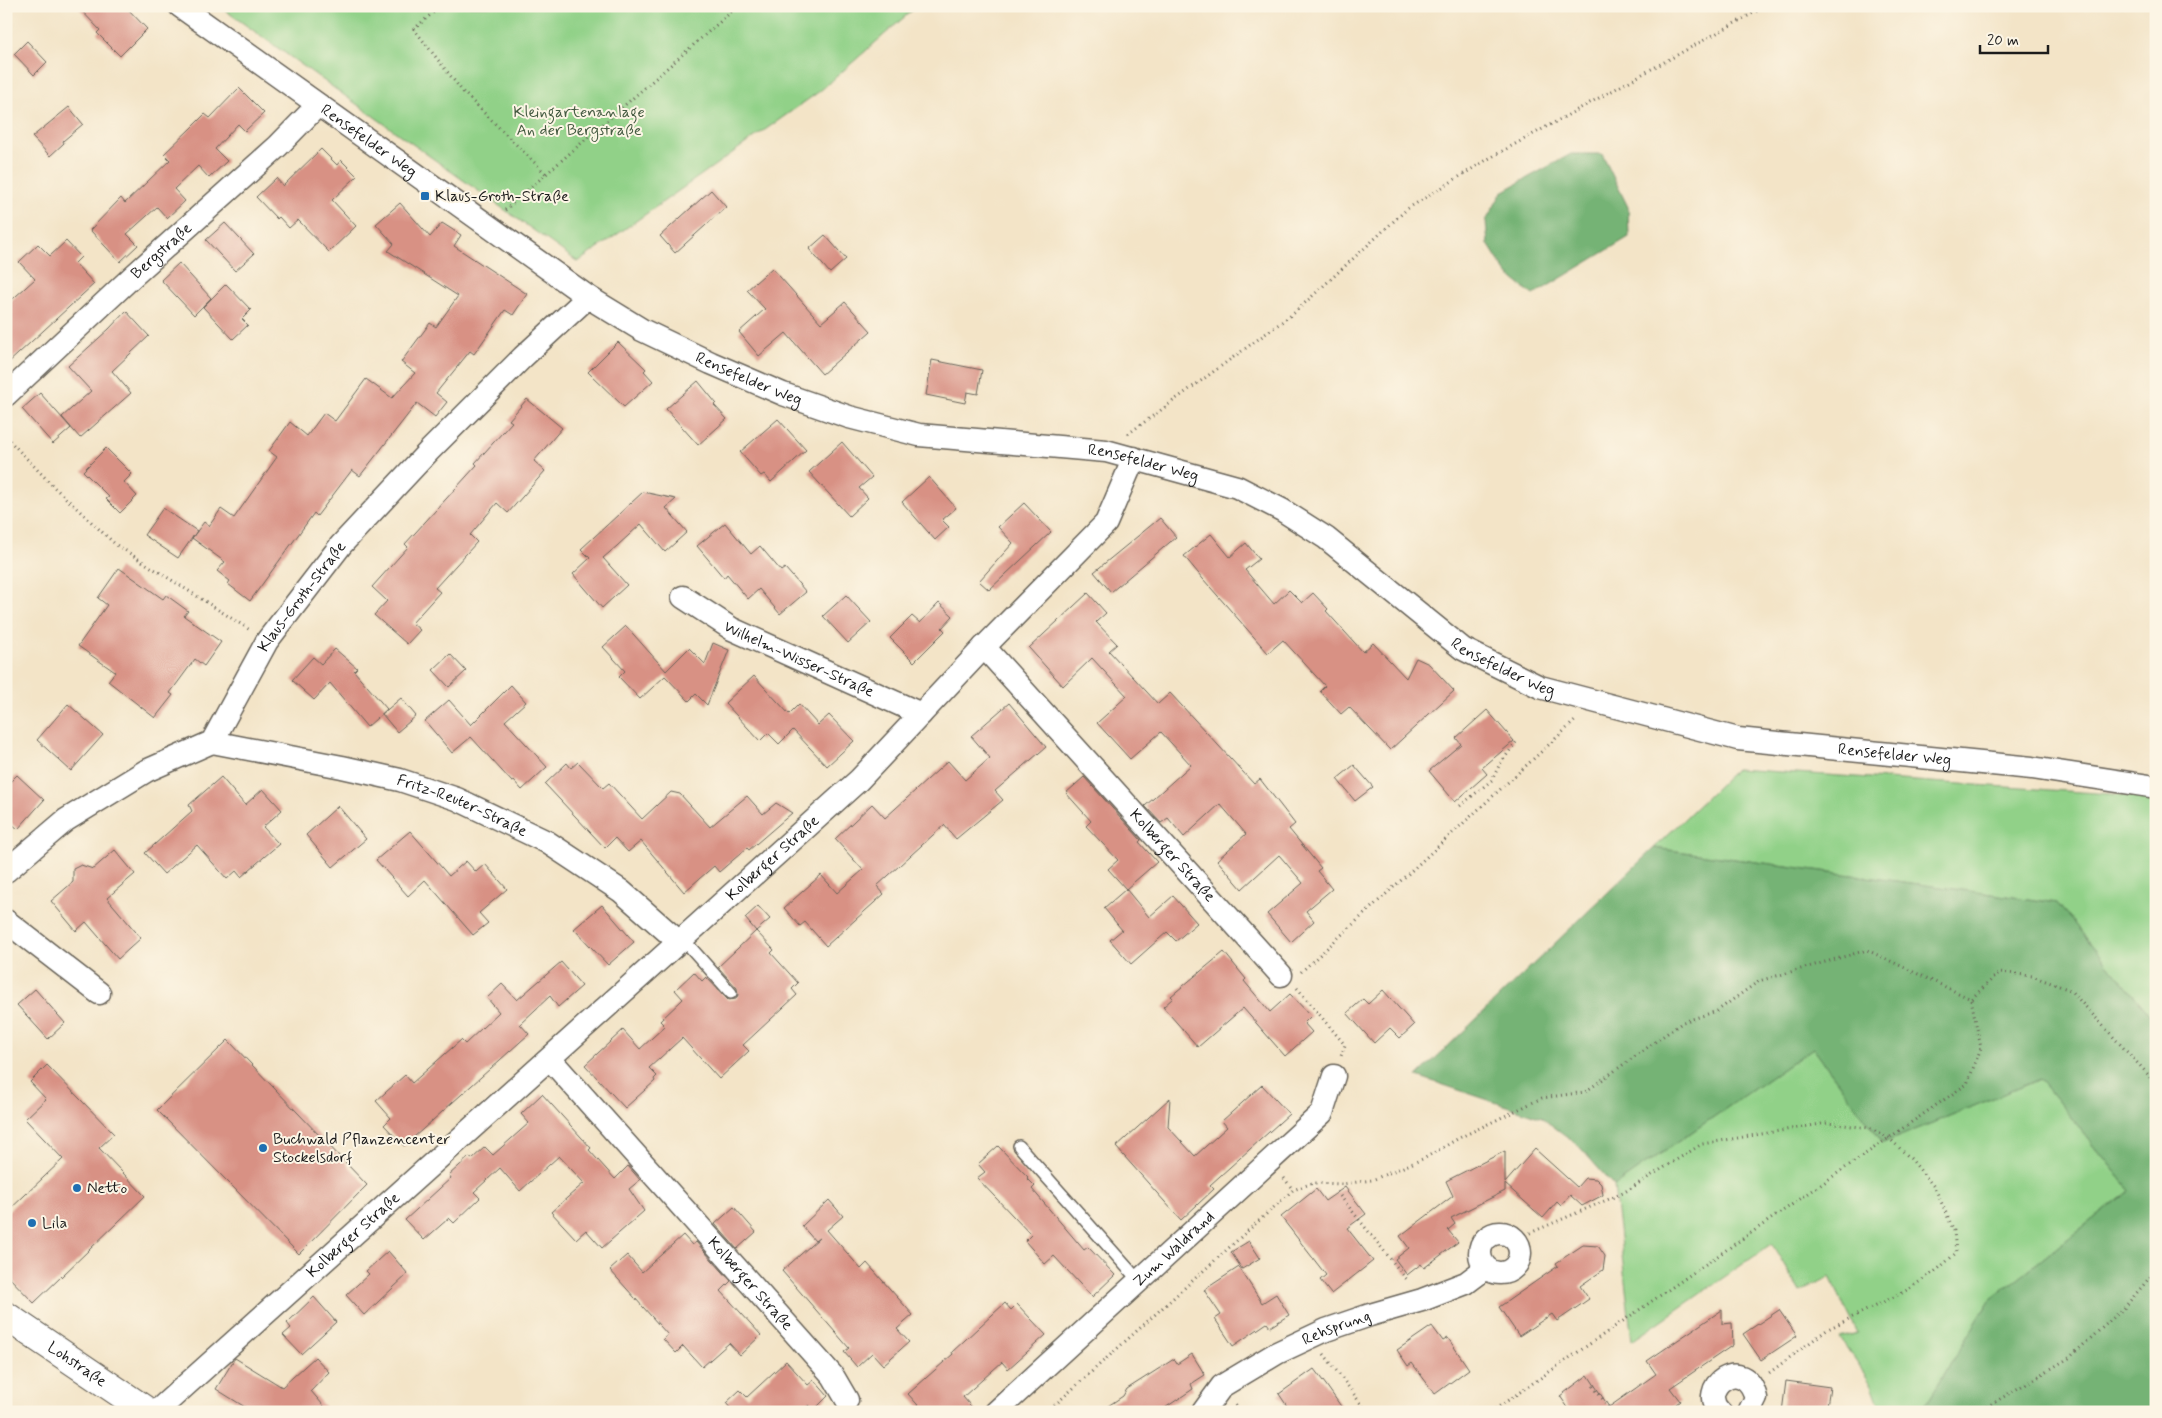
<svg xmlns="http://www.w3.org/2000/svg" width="2162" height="1418" font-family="Mynerve,sans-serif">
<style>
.green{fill:#91d188;stroke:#567652}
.forest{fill:#74b374;stroke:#486848}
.building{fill:#d89184}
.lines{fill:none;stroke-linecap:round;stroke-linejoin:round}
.lane-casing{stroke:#676258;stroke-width:14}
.street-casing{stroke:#676258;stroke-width:25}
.secondary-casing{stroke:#676258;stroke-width:30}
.path{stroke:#676258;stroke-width:3;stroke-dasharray:1 4;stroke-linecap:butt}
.lane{stroke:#fff;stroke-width:11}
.street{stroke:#fff;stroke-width:22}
.secondary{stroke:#fff;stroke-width:28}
.poi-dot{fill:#1f6fb2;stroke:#fcf5e5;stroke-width:2}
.labels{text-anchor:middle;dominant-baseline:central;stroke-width:4;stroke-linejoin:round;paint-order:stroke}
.park-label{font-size:16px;fill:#455b42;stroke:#fcf5e5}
.street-label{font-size:16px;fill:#1c1c1c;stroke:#fcf5e5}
.poi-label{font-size:16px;fill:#1c1c1c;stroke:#fcf5e5;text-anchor:start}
</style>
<rect width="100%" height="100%" fill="#fcf5e5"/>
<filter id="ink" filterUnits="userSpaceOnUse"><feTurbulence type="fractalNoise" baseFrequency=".02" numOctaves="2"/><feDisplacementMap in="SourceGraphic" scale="10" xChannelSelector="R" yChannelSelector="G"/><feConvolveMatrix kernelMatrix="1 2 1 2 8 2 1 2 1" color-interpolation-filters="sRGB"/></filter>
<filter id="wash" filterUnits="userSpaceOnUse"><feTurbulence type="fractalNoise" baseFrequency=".0096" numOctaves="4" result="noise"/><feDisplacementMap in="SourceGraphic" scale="20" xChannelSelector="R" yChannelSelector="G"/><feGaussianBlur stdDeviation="1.12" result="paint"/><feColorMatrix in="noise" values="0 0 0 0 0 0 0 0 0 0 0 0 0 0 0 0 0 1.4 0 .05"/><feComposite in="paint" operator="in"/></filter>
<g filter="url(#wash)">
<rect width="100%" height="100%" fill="#f3e4c7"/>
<!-- green -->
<g class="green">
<polygon points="219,6 917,6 820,91 578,262"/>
<polygon points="1736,769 2156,797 2156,1026 2146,1010 2057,903 1654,848"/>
<polygon points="1813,1048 1883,1143 2040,1079 2130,1190 1990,1300 1921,1412 1882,1412 1872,1385 1840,1338 1858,1333 1830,1277 1800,1292 1772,1244 1632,1341 1614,1186"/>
</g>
<!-- forest -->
<g class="forest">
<polygon points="1571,154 1602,154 1628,207 1629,237 1533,295 1507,274 1488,244 1486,221 1502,192"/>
<polygon points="1654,848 2057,903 2146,1010 2156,1026 2156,1412 1921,1412 1990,1300 2130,1190 2040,1079 1883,1143 1813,1048 1614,1186 1577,1144 1542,1118 1417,1076"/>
</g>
<g id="blocks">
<!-- building -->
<g class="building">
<polygon points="77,6 125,6 147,29 120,56 97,33 100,30"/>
<polygon points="27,41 47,62 34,75 14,54"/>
<polygon points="239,88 264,113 245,131 238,124 215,149 227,161 209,178 198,166 174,189 185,201 167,218 157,207 127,234 138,245 120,262 90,230 121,198 125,203 170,160 164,154 191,128 205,114 210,118"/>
<polygon points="69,107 83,124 63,141 64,143 50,156 32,137"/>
<polygon points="321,149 337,165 341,160 357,176 332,200 356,226 329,252 298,220 289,228 279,217 277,219 256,197 276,178 283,186"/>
<polygon points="711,190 726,207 675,253 660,236"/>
<polygon points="400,203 430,237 442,223 461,235 454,246 527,294 513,315 505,310 474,354 470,351 436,393 447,402 435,417 417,403 360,476 352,470 317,516 314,513 250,601 228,584 230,581 217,571 225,562 192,538 204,522 209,526 221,509 234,518 277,457 269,451 290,422 307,436 324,413 335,421 366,379 392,398 415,373 401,362 430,323 436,327 458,296 388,251 394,244 376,224"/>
<polygon points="225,223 254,254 235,271 206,240"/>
<polygon points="825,235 846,259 830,273 809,249"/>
<polygon points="66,241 81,257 75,263 94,284 6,365 6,305 35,279 19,262 38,244 50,256"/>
<polygon points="179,263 211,298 194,315 161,280"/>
<polygon points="772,268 821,323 845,302 871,331 822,374 786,333 759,356 739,332 765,309 747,290"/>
<polygon points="226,284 251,310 242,319 248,325 233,339 203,307"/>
<polygon points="126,311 149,336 112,371 131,393 80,438 62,417 91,391 68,366 109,329"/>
<polygon points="618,342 646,369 644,371 653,381 624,407 588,372"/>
<polygon points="932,360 982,370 978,394 967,392 965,403 926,395"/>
<polygon points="698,381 716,403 714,405 727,419 698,445 666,409"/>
<polygon points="40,393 71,428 53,444 22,409"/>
<polygon points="527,399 562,428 534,461 545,471 508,513 497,503 470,535 477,542 435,588 440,592 412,623 420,630 407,644 374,615 387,601 372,587 408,547 405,544 477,465 475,463 512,422 509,420"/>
<polygon points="778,419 806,450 771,482 764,474 761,476 740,452"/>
<polygon points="842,442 872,477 859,488 868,498 849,516 809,472"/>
<polygon points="106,448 132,474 124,482 137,496 120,513 106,499 109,497 83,471"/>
<polygon points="929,477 956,508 942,520 949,527 935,540 902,502"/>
<polygon points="643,492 676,499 666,508 687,532 665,552 641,524 617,546 603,558 627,585 602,608 573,574 590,558 581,549"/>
<polygon points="1024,503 1051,532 989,590 979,581 1013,543 998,527"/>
<polygon points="163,508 197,531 178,558 144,535"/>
<polygon points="1160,518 1176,537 1111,592 1094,572"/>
<polygon points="725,523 751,554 760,546 781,571 785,568 806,592 780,614 759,589 748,599 727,574 724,578 697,546"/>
<polygon points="1211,534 1230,557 1246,543 1259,559 1245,570 1274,604 1289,590 1302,603 1313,593 1328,609 1326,611 1363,652 1373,643 1406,678 1416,658 1429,664 1454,691 1390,750 1349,707 1341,714 1320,691 1325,686 1283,640 1268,653 1203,579 1184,556"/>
<polygon points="119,568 163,599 166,595 188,611 184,616 221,642 204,666 195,659 170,693 173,695 155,718 108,681 115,672 78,646 107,605 98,598"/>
<polygon points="1088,593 1106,613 1096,622 1117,644 1109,651 1158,704 1170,693 1254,784 1260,779 1295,824 1289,829 1321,868 1317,871 1332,889 1306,911 1314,921 1291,942 1267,914 1303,883 1279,855 1242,889 1217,860 1246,834 1220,804 1184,837 1168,818 1161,823 1145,806 1191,765 1161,732 1130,759 1097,723 1127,696 1092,658 1063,686 1029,648"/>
<polygon points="846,595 871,622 848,643 823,616"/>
<polygon points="939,603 953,616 942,628 945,631 914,662 890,638 912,616 920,623"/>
<polygon points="626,626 666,671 689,648 705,664 713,643 729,650 707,705 696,694 689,701 665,676 640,699 619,677 625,671 603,647"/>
<polygon points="335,649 357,668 354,671 387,709 367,727 330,683 314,700 292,680 313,657 321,664"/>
<polygon points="450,654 466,671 449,687 433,670"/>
<polygon points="754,676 789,714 799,704 818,725 829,715 854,741 827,766 793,730 779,744 768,733 760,741 725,703"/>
<polygon points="511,685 526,702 505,721 547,767 522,790 514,781 512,782 471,737 452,753 425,721 449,700 471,725"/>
<polygon points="401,698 416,716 397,732 382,714"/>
<polygon points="1009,703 1046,747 995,791 1003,800 956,839 944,825 877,886 884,894 826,946 805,922 800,926 784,908 821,875 837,893 863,870 835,839 872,804 885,818 948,761 965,780 990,758 971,736"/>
<polygon points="68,704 103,735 71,771 37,740"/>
<polygon points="1487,710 1514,741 1482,768 1487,774 1455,802 1429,771 1461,744 1456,738"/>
<polygon points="578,762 603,788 609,783 642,819 671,792 680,794 710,827 747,796 763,814 776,803 792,813 749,850 747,848 719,872 714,866 684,892 641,841 628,852 615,838 605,848 545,784 567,763 571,768"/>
<polygon points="1354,765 1373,787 1355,801 1337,779"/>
<polygon points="17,775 44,800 18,829 6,819 6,786"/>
<polygon points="221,777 245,805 263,789 282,810 263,827 279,844 241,877 236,871 227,879 197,845 164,874 145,853 192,811 189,805"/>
<polygon points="1084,777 1141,840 1139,842 1157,862 1126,889 1108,869 1118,860 1086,826 1091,821 1066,793"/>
<polygon points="338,806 366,839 333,867 306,835"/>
<polygon points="410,831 449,876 466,861 476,872 485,864 507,889 479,913 488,923 473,935 425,880 408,896 376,860"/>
<polygon points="115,850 135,874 107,898 141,938 118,959 86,922 76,931 51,901 73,882 73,869 81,865 93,869"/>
<polygon points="1126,889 1149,917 1173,896 1197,923 1176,941 1167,932 1131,964 1110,940 1122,930 1104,908"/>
<polygon points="602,905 634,942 608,965 574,929"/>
<polygon points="758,906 770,919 756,931 745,918"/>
<polygon points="756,931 774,950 771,953 798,983 792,989 797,995 743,1045 749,1051 719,1079 682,1038 649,1068 657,1076 654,1079 655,1081 625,1108 585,1065 623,1030 640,1049 665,1026 660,1021 683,999 675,990 694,972 702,981 706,977 728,1000 736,999 738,995 737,988 718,967"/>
<polygon points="1224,952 1246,979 1244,981 1270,1012 1290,994 1311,1016 1304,1023 1312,1032 1285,1056 1243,1008 1198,1047 1163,1007 1173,998 1171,996"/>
<polygon points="561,962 582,986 558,1007 550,996 520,1024 529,1034 404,1146 384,1125 391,1118 376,1101 405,1075 412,1083 461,1040 465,1044 499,1012 487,998 502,984 517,1000"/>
<polygon points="35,989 65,1023 48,1039 17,1005"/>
<polygon points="1383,990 1414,1025 1400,1038 1390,1028 1374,1043 1347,1013 1363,999 1368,1004"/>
<polygon points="228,1040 367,1185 299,1254 157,1110"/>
<polygon points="47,1065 114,1134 99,1148 145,1196 34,1303 6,1274 6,1213 63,1159 25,1119 46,1099 30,1082"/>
<polygon points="1262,1085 1289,1114 1210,1185 1214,1189 1181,1220 1116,1147 1170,1098 1168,1127 1195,1156 1227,1127 1222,1121"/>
<polygon points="542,1094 591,1148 589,1150 615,1179 628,1166 640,1180 629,1189 644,1211 602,1248 586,1230 576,1239 551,1212 584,1183 559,1156 520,1191 500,1168 474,1192 480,1198 454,1223 449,1218 424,1240 405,1220 451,1178 449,1175 469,1157 472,1159 485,1147 493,1155 529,1123 521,1114"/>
<polygon points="998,1146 1028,1177 1027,1178 1035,1186 1032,1189 1084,1250 1088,1247 1115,1275 1092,1297 1054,1256 1045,1264 1025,1241 1031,1235 977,1178 985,1172 978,1164"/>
<polygon points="1535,1149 1577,1187 1585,1178 1596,1179 1601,1184 1603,1195 1582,1206 1570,1195 1561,1206 1557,1202 1543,1218 1505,1184 1505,1191 1451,1218 1455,1224 1448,1230 1458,1242 1424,1268 1421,1264 1407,1275 1395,1259 1409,1248 1400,1236 1453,1196 1446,1181 1505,1151 1505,1183"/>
<polygon points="1345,1187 1366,1214 1347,1228 1373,1261 1331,1294 1320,1280 1326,1275 1281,1217 1316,1189 1325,1201"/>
<polygon points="829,1200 843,1216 827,1230 861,1269 867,1263 913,1315 897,1329 909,1342 883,1365 872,1353 857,1367 844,1352 849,1348 782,1271 819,1238 815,1241 802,1226"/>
<polygon points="734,1207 756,1232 737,1249 715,1224"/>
<polygon points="683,1235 692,1245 696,1242 731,1281 721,1291 761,1335 740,1355 729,1343 702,1367 683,1346 676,1353 663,1339 668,1335 610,1270 627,1255 642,1272"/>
<polygon points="1249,1241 1260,1258 1242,1269 1231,1252"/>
<polygon points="1583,1245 1598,1246 1605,1256 1603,1270 1580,1286 1589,1299 1557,1321 1552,1314 1519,1336 1499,1307 1558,1266 1556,1263"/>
<polygon points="388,1251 408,1274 364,1315 346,1295 369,1274 366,1271"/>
<polygon points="1239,1267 1262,1303 1276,1294 1289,1315 1270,1327 1267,1323 1233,1346 1215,1319 1221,1315 1204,1290"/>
<polygon points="314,1297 336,1322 301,1354 283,1335 291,1328 287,1323"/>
<polygon points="1005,1303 1011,1310 1017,1304 1046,1335 1008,1369 1002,1362 963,1397 976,1412 924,1412 908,1394 953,1354 952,1352"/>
<polygon points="1722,1310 1722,1324 1732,1323 1733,1345 1670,1388 1680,1401 1666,1412 1571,1412 1560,1396 1588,1375 1609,1407 1656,1374 1647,1361"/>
<polygon points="1779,1310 1797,1336 1761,1360 1743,1334"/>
<polygon points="1432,1326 1443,1341 1448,1338 1469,1369 1435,1394 1412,1363 1408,1366 1397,1350"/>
<polygon points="1192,1354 1205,1375 1191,1384 1193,1389 1159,1412 1099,1412 1123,1396 1127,1389 1174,1359 1177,1364"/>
<polygon points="315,1357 329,1372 311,1391 329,1412 253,1412 216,1389 235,1358 282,1387"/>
<polygon points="786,1361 808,1385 814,1380 828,1396 814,1410 809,1405 801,1412 731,1412 732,1410 726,1403 740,1390 747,1397"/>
<polygon points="1314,1369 1326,1385 1345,1412 1291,1412 1279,1394"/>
<polygon points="1786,1381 1830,1387 1826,1412 1782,1412"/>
</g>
</g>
</g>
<g filter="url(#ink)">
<use href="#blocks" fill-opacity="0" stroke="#676258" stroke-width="1"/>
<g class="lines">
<defs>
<g id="lane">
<polyline points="683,939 731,993"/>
<polyline points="1019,1146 1139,1281"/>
</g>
<g id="street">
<path id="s1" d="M180,6L588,297L642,330L711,363L783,394L849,417L919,435L1106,451L1237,487L1282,510L1326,538L1463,649L1540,687L1738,739L2032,768L2156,787"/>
<path id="s2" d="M6,395L132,277L278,146L318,105"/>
<path id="s3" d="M683,597L732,629L921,714"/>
<path id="s4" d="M984,647L1281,975"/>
<path id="s5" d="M212,742L342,767L400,780L457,799L547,842L621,891L679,942"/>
<path id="s6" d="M6,871L66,820L146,771L212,742L267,641L341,545L429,451L523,357L588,297"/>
<polyline points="6,921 99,993"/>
<path id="s7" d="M550,1059L833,1376L847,1400"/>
<circle cx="1500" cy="1253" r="20"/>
<path id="s8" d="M156,1412L859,780L984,647L1106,523L1134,458"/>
<path id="s9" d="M996,1412L1322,1113L1334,1076"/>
<path id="s10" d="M1203,1412L1222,1386L1277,1353L1326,1330L1370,1315L1422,1300L1466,1283L1486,1268"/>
<path d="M1720,1412C1695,1389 1744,1351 1756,1398L1749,1412"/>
</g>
<g id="secondary">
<path id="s11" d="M6,1316L148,1412"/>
</g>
</defs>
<!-- lane casing -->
<use href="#lane" class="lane-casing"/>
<!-- street casing -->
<use href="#street" class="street-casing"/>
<!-- secondary casing -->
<use href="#secondary" class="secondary-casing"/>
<!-- path -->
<g class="path">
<polyline points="441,6 414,29 463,92 546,174"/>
<polyline points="505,210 738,6"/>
<polyline points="1128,434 1294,313 1407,209 1488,159 1766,6"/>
<polyline points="6,437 55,488 115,544 250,630"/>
<polyline points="1460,806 1492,780 1500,764 1517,741"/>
<polyline points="1301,972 1577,719"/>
<polyline points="1297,988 1345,1045 1341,1056"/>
<polyline points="1284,1178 1293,1190"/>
<polyline points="1337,1192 1408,1281"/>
<polyline points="1516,1239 1623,1193 1702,1144 1827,1123 1869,1128 1889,1138 1911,1159 1935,1188 1954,1231 1956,1253 1937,1270 1904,1292 1828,1329 1769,1373"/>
<polyline points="1324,1354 1367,1412"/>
<polyline points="1593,1386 1612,1412"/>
<polyline points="1235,1405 1240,1412"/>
<polyline points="1047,1412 1293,1190 1313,1183 1343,1184 1372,1180 1425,1158 1459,1138 1542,1098 1585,1092 1683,1022 1717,1011 1759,981 1867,950 1971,999 2000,972 2032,976 2070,990 2156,1083"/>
<polyline points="1491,1412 1967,1084 1981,1048 1971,999"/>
<polyline points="1978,1412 2069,1358 2124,1308 2156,1270"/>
</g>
<!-- lane -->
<use href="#lane" class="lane"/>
<!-- street -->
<use href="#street" class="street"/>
<!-- secondary -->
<use href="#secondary" class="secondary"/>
</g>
</g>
<!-- markers -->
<g class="poi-dot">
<rect x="420" y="191" width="10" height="10" rx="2.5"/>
<circle cx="263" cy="1148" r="5"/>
<circle cx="77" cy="1188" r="5"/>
<circle cx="32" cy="1223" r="5"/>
</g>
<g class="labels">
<!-- park labels -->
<g class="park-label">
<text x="579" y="112">Kleingartenanlage<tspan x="579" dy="18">An der Bergstraße</tspan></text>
</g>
<!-- street labels -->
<g class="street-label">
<text stroke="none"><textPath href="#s1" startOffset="232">Rensefelder Weg</textPath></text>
<text stroke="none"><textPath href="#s2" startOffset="212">Bergstraße</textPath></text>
<text stroke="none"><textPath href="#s1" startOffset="682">Rensefelder Weg</textPath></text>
<text stroke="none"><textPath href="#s1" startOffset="1088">Rensefelder Weg</textPath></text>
<text stroke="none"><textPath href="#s6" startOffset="416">Klaus-Groth-Straße</textPath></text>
<text stroke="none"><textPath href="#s3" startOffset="132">Wilhelm-Wisser-Straße</textPath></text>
<text stroke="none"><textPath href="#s1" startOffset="1508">Rensefelder Weg</textPath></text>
<text stroke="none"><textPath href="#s1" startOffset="1912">Rensefelder Weg</textPath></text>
<text stroke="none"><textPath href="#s5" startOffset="259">Fritz-Reuter-Straße</textPath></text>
<text stroke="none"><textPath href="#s4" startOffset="281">Kolberger Straße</textPath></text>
<text stroke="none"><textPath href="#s8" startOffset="829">Kolberger Straße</textPath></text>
<text stroke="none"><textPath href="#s8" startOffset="265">Kolberger Straße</textPath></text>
<text stroke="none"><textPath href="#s9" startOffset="241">Zum Waldrand</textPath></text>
<text stroke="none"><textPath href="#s7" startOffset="301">Kolberger Straße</textPath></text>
<text stroke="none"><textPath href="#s10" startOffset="161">Rehsprung</textPath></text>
<text stroke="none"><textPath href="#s11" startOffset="86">Lohstraße</textPath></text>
</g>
<!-- poi labels -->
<g class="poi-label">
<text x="435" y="196">Klaus-Groth-Straße</text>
<text x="273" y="1139">Buchwald Pflanzencenter<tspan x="273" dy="18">Stockelsdorf</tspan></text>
<text x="87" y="1188">Netto</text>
<text x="42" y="1223">Lila</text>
</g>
</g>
<!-- margin -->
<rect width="2162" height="1418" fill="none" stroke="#fcf5e5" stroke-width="25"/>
<!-- scale -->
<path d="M1980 45v8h68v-8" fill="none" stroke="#1c1c1c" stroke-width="2.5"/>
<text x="1987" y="45" font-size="15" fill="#1c1c1c" stroke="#fcf5e5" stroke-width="4" paint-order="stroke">20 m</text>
</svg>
